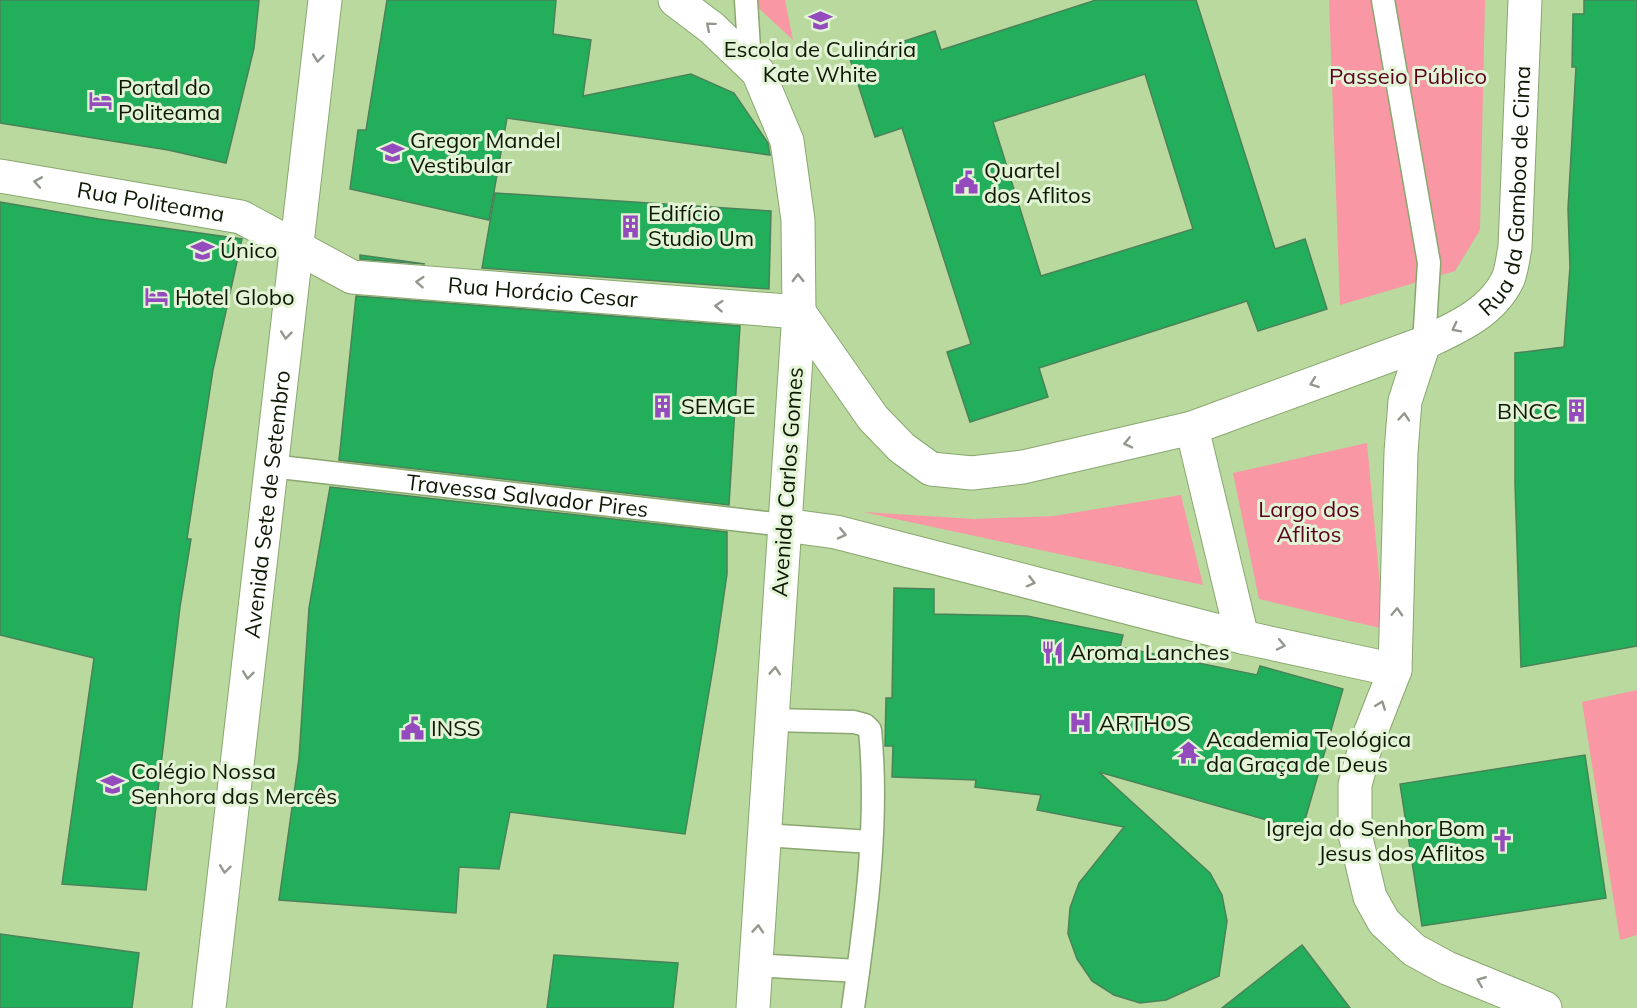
<svg xmlns="http://www.w3.org/2000/svg" width="1637" height="1008" font-family="Mulish,sans-serif">
<style>
.green{fill:#f997a5}
.building{fill:#22ae5b;stroke:#4a8259;stroke-width:1.5;fill-rule:evenodd}
.lines{fill:none;stroke-linecap:round;stroke-linejoin:round}
.lane-casing{stroke:#89a76f;stroke-width:25}
.street-casing{stroke:#89a76f;stroke-width:35}
.secondary-casing{stroke:#89a76f;stroke-width:35}
.lane{stroke:#fff;stroke-width:22}
.street{stroke:#fff;stroke-width:33}
.secondary{stroke:#fff;stroke-width:33}
.oneway{stroke:#93988e}
.labels{text-anchor:middle;dominant-baseline:central;stroke-width:6;stroke-linejoin:round;paint-order:stroke}
.poi-label{font-size:22px;fill:#0e1904;stroke:#e3f4d6;text-anchor:start}
.park-label{font-size:22px;fill:#59011e;stroke:#e3f4d6}
.street-label{font-size:22px;fill:#0e1904;stroke:#e3f4d6}
</style>
<rect width="100%" height="100%" fill="#b9d99e"/>
<!-- green -->
<g class="green">
<polygon points="750,0 785,0 793,40"/>
<polygon points="1329,0 1485,0 1480,230 1455,271 1340,305"/>
<polygon points="1367,443 1384,629 1259,599 1233,473"/>
<polygon points="1181,495 1203,585 863,512 974,519 1054,516"/>
<polygon points="1637,690 1637,935 1620,940 1582,702"/>
</g>
<!-- building -->
<g class="building">
<polygon points="0,0 259,0 254,48 226,163 168,150 0,123"/>
<polygon points="387,0 556,0 553,34 591,40 583,96 691,74 734,93 768,143 770,155 507,118 489,220 350,189 358,130 366,130"/>
<path d="M1096,0H1196L1275,249L1305,239L1327,309L1258,331L1247,301L1039,368L1048,397L970,422L947,352L971,344L902,128L875,137L850,59L935,31L941,50ZM1145,74L1193,229L1041,276L993,122Z"/>
<polygon points="1584,0 1637,0 1637,646 1521,667 1515,484 1515,353 1564,347 1570,267 1568,209 1576,67 1572,67 1573,14 1584,14"/>
<polygon points="495,193 771,211 769,289 482,268"/>
<polygon points="0,202 99,219 242,239 213,370 187,539 191,539 180,607 146,890 62,884 94,658 0,635"/>
<polygon points="360,255 425,264 360,259"/>
<polygon points="356,296 740,326 729,505 339,460"/>
<polygon points="330,487 727,532 727,574 716,650 685,834 510,812 499,869 459,867 456,913 279,900 299,758 309,608"/>
<polygon points="894,588 934,589 934,614 1027,616 1123,635 1120,647 1257,675 1260,666 1343,689 1302,830 1099,772 1210,873 1222,895 1227,921 1219,976 1166,1000 1140,1003 1114,995 1092,981 1077,959 1068,934 1070,908 1079,883 1124,827 1037,810 1041,795 975,787 976,780 892,777 893,746 885,746 886,698 892,698"/>
<polygon points="1585,755 1606,898 1422,926 1400,784"/>
<polygon points="0,934 139,953 132,1008 0,1008"/>
<polygon points="1302,945 1350,1008 1222,1008"/>
<polygon points="554,955 678,963 673,1008 547,1008"/>
</g>
<g class="lines">
<defs>
<g id="lane">
<polyline points="746,0 750,65"/>
<polyline points="1383,0 1429,263 1424,343"/>
<path id="s1" d="M271,466L784,525"/>
<path d="M772,720L854,722L865,725L870,730C879,822 866,917 853,1008"/>
<polyline points="764,835 871,842"/>
<polyline points="755,965 858,971"/>
</g>
<g id="street">
<path id="s2" d="M0,176L241,217L352,277L799,312L873,418L902,448L931,469L972,473L1023,467L1192,428L1424,343L1405,401L1401,452L1395,670L1366,744L1355,785V834L1370,897L1384,922L1414,950L1447,968L1545,1008"/>
<path id="s3" d="M1424,343C1456,328 1492,313 1508,279C1512,269 1513,257 1515,247L1525,0"/>
<polyline points="1192,428 1242,637"/>
<polyline points="784,525 836,532 1242,637 1395,670"/>
</g>
<g id="secondary">
<polyline points="675,0 712,28 758,72 787,141 798,220 799,312 753,1008"/>
<path id="s4" d="M209,1008L325,0"/>
</g>
</defs>
<!-- lane casing -->
<use href="#lane" class="lane-casing"/>
<!-- street casing -->
<use href="#street" class="street-casing"/>
<!-- secondary casing -->
<use href="#secondary" class="secondary-casing"/>
<!-- lane -->
<use href="#lane" class="lane"/>
<!-- street -->
<use href="#street" class="street"/>
<!-- secondary -->
<use href="#secondary" class="secondary"/>
</g>
<!-- one-way arrows -->
<defs><path id="oneway-chevron" d="M-2-3.5L2.5 0L-2 3.5" fill="none" stroke-width="1.6" stroke-linecap="round" stroke-linejoin="round" transform="scale(1.5)"/></defs>
<g class="oneway">
<use href="#oneway-chevron" transform="translate(710 26) rotate(-140)"/>
<use href="#oneway-chevron" transform="translate(318 58) rotate(97)"/>
<use href="#oneway-chevron" transform="translate(38 182) rotate(-170)"/>
<use href="#oneway-chevron" transform="translate(798 278) rotate(-91)"/>
<use href="#oneway-chevron" transform="translate(420 282) rotate(-176)"/>
<use href="#oneway-chevron" transform="translate(719 306) rotate(-176)"/>
<use href="#oneway-chevron" transform="translate(1456 328) rotate(153)"/>
<use href="#oneway-chevron" transform="translate(286 335) rotate(96)"/>
<use href="#oneway-chevron" transform="translate(1314 383) rotate(160)"/>
<use href="#oneway-chevron" transform="translate(1404 417) rotate(-85)"/>
<use href="#oneway-chevron" transform="translate(1128 443) rotate(167)"/>
<use href="#oneway-chevron" transform="translate(842 534) rotate(13)"/>
<use href="#oneway-chevron" transform="translate(1031 582) rotate(14)"/>
<use href="#oneway-chevron" transform="translate(1397 612) rotate(-88)"/>
<use href="#oneway-chevron" transform="translate(1281 645) rotate(12)"/>
<use href="#oneway-chevron" transform="translate(775 671) rotate(-86)"/>
<use href="#oneway-chevron" transform="translate(248 675) rotate(97)"/>
<use href="#oneway-chevron" transform="translate(1381 705) rotate(-69)"/>
<use href="#oneway-chevron" transform="translate(225 869) rotate(97)"/>
<use href="#oneway-chevron" transform="translate(758 929) rotate(-86)"/>
<use href="#oneway-chevron" transform="translate(1481 981) rotate(-158)"/>
</g>
<!-- icons -->
<defs>
<symbol id="university-bare" viewBox="-9 -9 18 18"><path d="M0-5L7-2L0 1L-7-2ZM-4 1L0 2.5L4 1V4Q0 6-4 4Z" fill="#944bbd" stroke="#e3f4d6" stroke-width="2.5" paint-order="stroke"/></symbol>
<symbol id="hotel-bare" viewBox="-9 -9 18 18"><path d="M-6-4.5h1.5V1H6V5H4.5V3h-9V5H-6ZM-4 0a1.8 1.8 0 1 1 3.6 0ZM.5 0V-2.5h3Q6-2.5 6 0Z" fill="#944bbd" stroke="#e3f4d6" stroke-width="2.5" paint-order="stroke"/></symbol>
<symbol id="civic-bare" viewBox="-9 -9 18 18"><path d="M-.6-6.5H3V-4.5H.6V-3L4-1V1h2V6H-6V1h2V-1L-.6-3ZM-1.2 2.5V6h2.4V2.5Z" fill="#944bbd" stroke="#e3f4d6" stroke-width="2.5" paint-order="stroke"/></symbol>
<symbol id="building-bare" viewBox="-9 -9 18 18"><path d="M-4-6H4V6H1V3H-1V6H-4ZM-2.5-4.3h1.7v1.8h-1.7ZM.8-4.3h1.7v1.8H.8ZM-2.5-1h1.7V.8h-1.7ZM.8-1h1.7V.8H.8Z" fill="#944bbd" stroke="#e3f4d6" stroke-width="2.5" paint-order="stroke"/></symbol>
<symbol id="restaurant-bare" viewBox="-9 -9 18 18"><path d="M-5-6h1v4h1v-4h1v4h1v-4h1v5L-1.5 .5V6h-2V.5L-5-1ZM5-6V6H3V1.5H1.5Q1.5-4 5-6Z" fill="#944bbd" stroke="#e3f4d6" stroke-width="2.5" paint-order="stroke"/></symbol>
<symbol id="hospital-bare" viewBox="-9 -9 18 18"><path d="M-5-5h3v3.5h4V-5h3V5h-3V1.5h-4V5h-3Z" fill="#944bbd" stroke="#e3f4d6" stroke-width="2.5" paint-order="stroke"/></symbol>
<symbol id="temple-bare" viewBox="-9 -9 18 18"><path d="M0-6L5-2H3V0L6.5 2.5H4V6H1.5V3h-3V6H-4V2.5H-6.5L-3 0V-2H-5Z" fill="#944bbd" stroke="#e3f4d6" stroke-width="2.5" paint-order="stroke"/></symbol>
<symbol id="school-bare" viewBox="-9 -9 18 18"><path d="M0-5L7-2L0 1L-7-2ZM-4 1L0 2.5L4 1V4Q0 6-4 4Z" fill="#944bbd" stroke="#e3f4d6" stroke-width="2.5" paint-order="stroke"/></symbol>
<symbol id="church-bare" viewBox="-9 -9 18 18"><path d="M-1.2-6h2.4v3.5h3.3v2.4h-3.3V6h-2.4V-.1h-3.3v-2.4h3.3Z" fill="#944bbd" stroke="#e3f4d6" stroke-width="2.5" paint-order="stroke"/></symbol>
</defs>
<g fill-rule="evenodd">
<use href="#university-bare" x="804" y="4" width="33" height="33"/>
<use href="#hotel-bare" x="84" y="84" width="33" height="33"/>
<use href="#university-bare" x="376" y="136" width="33" height="33"/>
<use href="#civic-bare" x="950" y="166" width="33" height="33"/>
<use href="#building-bare" x="614" y="210" width="33" height="33"/>
<use href="#university-bare" x="186" y="234" width="33" height="33"/>
<use href="#hotel-bare" x="140" y="280" width="33" height="33"/>
<use href="#building-bare" x="646" y="390" width="33" height="33"/>
<use href="#building-bare" x="1560" y="394" width="33" height="33"/>
<use href="#restaurant-bare" x="1036" y="636" width="33" height="33"/>
<use href="#hospital-bare" x="1064" y="706" width="33" height="33"/>
<use href="#civic-bare" x="396" y="712" width="33" height="33"/>
<use href="#temple-bare" x="1172" y="736" width="33" height="33"/>
<use href="#school-bare" x="96" y="768" width="33" height="33"/>
<use href="#church-bare" x="1486" y="824" width="33" height="33"/>
</g>
<g class="labels">
<!-- poi labels -->
<g class="poi-label">
<text x="820" y="49" text-anchor="middle">Escola de Culinária<tspan x="820" dy="25">Kate White</tspan></text>
<text x="118" y="87">Portal do<tspan x="118" dy="25">Politeama</tspan></text>
<text x="410" y="140">Gregor Mandel<tspan x="410" dy="25">Vestibular</tspan></text>
<text x="984" y="170">Quartel<tspan x="984" dy="25">dos Aflitos</tspan></text>
<text x="648" y="213">Edifício<tspan x="648" dy="25">Studio Um</tspan></text>
<text x="220" y="250">Único</text>
<text x="175" y="297">Hotel Globo</text>
<text x="681" y="406">SEMGE</text>
<text x="1558" y="411" text-anchor="end">BNCC</text>
<text x="1070" y="652">Aroma Lanches</text>
<text x="1099" y="723">ARTHOS</text>
<text x="431" y="728">INSS</text>
<text x="1206" y="739">Academia Teológica<tspan x="1206" dy="25">da Graça de Deus</tspan></text>
<text x="131" y="771">Colégio Nossa<tspan x="131" dy="25">Senhora das Mercês</tspan></text>
<text x="1485" y="828" text-anchor="end">Igreja do Senhor Bom<tspan x="1485" dy="25">Jesus dos Aflitos</tspan></text>
</g>
<!-- park labels -->
<g class="park-label">
<text x="1408" y="76">Passeio Público</text>
<text x="1309" y="509">Largo dos<tspan x="1309" dy="25">Aflitos</tspan></text>
</g>
<!-- street labels -->
<g class="street-label">
<text stroke="none"><textPath href="#s3" startOffset="194">Rua da Gamboa de Cima</textPath></text>
<text stroke="none"><textPath href="#s2" startOffset="153">Rua Politeama</textPath></text>
<text stroke="none"><textPath href="#s2" startOffset="562">Rua Horácio Cesar</textPath></text>
<text transform="translate(787 482) rotate(-86)">Avenida Carlos Gomes</text>
<text stroke="none"><textPath href="#s1" startOffset="258">Travessa Salvador Pires</textPath></text>
<text stroke="none"><textPath href="#s4" startOffset="507">Avenida Sete de Setembro</textPath></text>
</g>
</g>
</svg>
